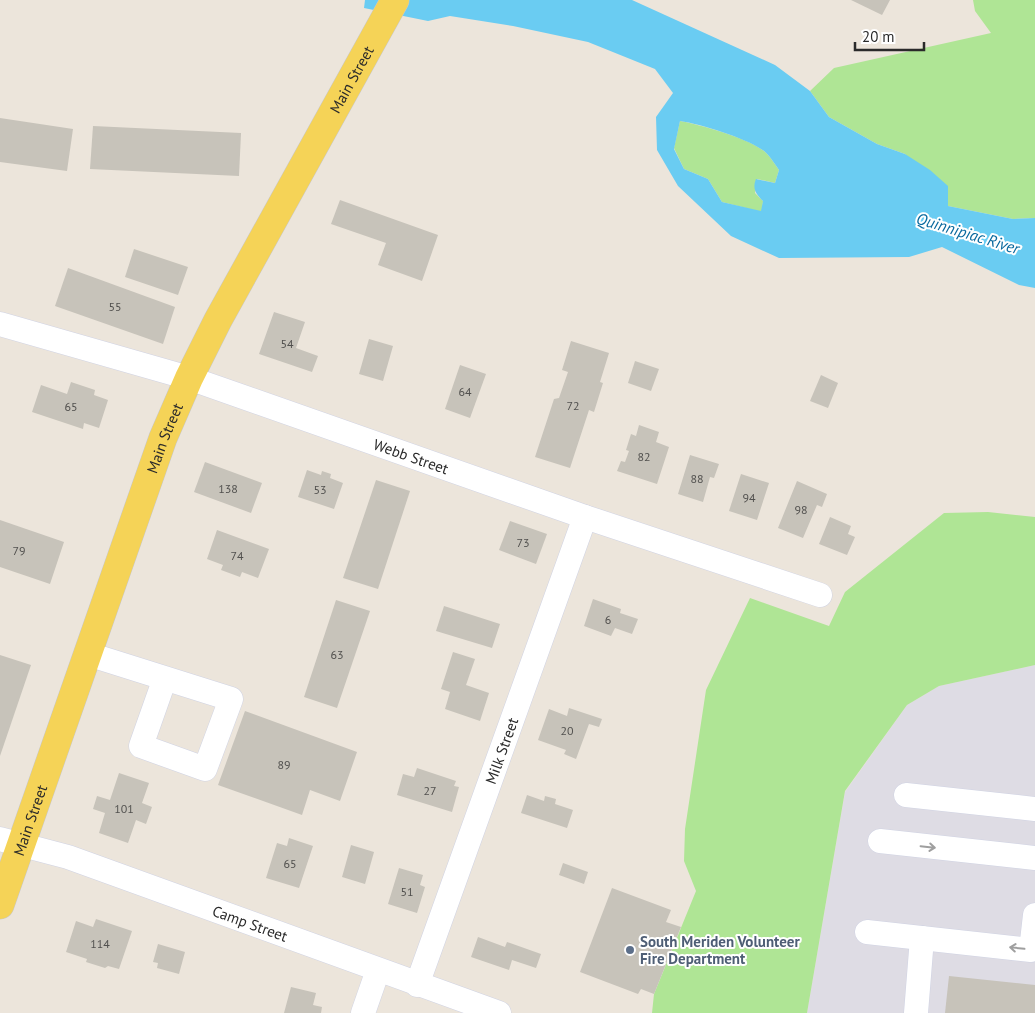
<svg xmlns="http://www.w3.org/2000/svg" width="1035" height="1013" font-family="'PT Sans',sans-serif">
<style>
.industrial{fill:#dedce4}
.green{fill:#afe595}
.water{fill:#6accf2;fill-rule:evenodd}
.building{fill:#c7c3ba}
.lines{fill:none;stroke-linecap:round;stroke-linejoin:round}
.minor-casing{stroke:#d0d3e3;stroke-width:25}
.major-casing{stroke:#c8c8c8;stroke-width:29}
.minor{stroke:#fff;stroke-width:24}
.major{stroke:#f5d357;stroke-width:28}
.oneway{stroke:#9f9f9f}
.service-dot{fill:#5c6f8a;stroke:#fff;stroke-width:2}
.labels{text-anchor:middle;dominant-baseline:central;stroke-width:4;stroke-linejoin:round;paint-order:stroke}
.number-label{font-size:12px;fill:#51504e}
.street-label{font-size:15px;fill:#2a2a2a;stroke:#fff}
.service-label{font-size:15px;font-weight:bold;fill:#4e5e75;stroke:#fff;text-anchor:start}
.water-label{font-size:16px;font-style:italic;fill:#09699e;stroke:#fff}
</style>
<rect width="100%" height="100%" fill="#ece5db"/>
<!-- industrial -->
<polygon class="industrial" points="1035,665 1035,1013 807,1013 845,792 907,705 939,686"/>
<!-- green -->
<g class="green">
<polygon points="973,0 1035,0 1035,218 1013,219 948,206 905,154 877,144 829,117 810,91 834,68 991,33 975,11"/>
<path d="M680,121C701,125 744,137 761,149C768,153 774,163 779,170L775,183L757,179L755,193L763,201L762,212L722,202L708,179L684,169L674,148Z"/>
<polygon points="988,512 1035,517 1035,665 939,686 907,705 845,791 807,1013 652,1013 654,994 696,891 684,861 685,829 706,690 750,598 829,626 845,592 944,513"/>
</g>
<!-- water -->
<path class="water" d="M365,0H632L775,65L810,91L829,117L877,144L905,154L930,170L948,186V206L1013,219L1035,218V288L1019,285L942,247L909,257L779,258L731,236L678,186L657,150L656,117L673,93L655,69L588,42L513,26L450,16L428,21L364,8ZM680,121C700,124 745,138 761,149C768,153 774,163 779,170L775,183L756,179C752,189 756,194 763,201L761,211L722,202L708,179L684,169L674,149Z"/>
<!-- building -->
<g class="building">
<polygon points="851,0 890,0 882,15"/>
<polygon points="0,118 73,129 67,171 0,162"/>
<polygon points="93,126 241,133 239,176 90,169"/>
<polygon points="340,200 438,235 422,281 378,265 386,243 331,224"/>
<polygon points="134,249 188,267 178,295 125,277"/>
<polygon points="68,268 175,307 163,344 55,306"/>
<polygon points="274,312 305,322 296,348 318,356 312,372 259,354"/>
<polygon points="369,339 393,346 383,381 359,374"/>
<polygon points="571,341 609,353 600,382 603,383 594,412 589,410 570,468 535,457 554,399 559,398 568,372 562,370"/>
<polygon points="635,361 659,369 651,391 628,383"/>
<polygon points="460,365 486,374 470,418 445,409"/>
<polygon points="821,375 838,383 828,408 810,401"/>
<polygon points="71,382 95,390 94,395 108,400 99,428 84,423 83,429 32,412 41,385 67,394"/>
<polygon points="639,425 659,432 656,442 669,447 657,484 617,471 621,461 625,462 629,451 626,450 631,434 636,436"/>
<polygon points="690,455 719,464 714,478 710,477 703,502 678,494"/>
<polygon points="205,462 262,483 251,513 194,492"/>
<polygon points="307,470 321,475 322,471 331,474 330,478 343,483 334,509 298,497"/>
<polygon points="741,474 769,483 757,520 729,511"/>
<polygon points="376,480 410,491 378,589 343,578"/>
<polygon points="797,481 827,494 822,507 817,505 803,538 778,528"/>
<polygon points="830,517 851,526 848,534 855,537 847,555 819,544"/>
<polygon points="0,520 64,542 50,584 0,567"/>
<polygon points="510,521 547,534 536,564 499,550"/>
<polygon points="217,530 269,549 258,578 242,572 240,577 221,570 223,565 207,559"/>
<polygon points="593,599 621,609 620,613 638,619 632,634 615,628 611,636 584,626"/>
<polygon points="336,600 370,611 337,708 304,697"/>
<polygon points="444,606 500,624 492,648 436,631"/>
<polygon points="453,652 475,659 466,685 489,693 480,721 445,709 450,692 441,689"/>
<polygon points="0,655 31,665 0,756"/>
<polygon points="569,708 602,719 599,727 589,724 576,759 564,754 566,750 538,740 549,709 567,716"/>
<polygon points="245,711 357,752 340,801 310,790 302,815 218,785"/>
<polygon points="417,768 456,781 454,786 459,787 452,812 397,795 403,774 414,777"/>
<polygon points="119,773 149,783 142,803 152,807 146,824 136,820 128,843 99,833 105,813 93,809 97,796 110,800"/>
<polygon points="527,795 544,801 545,796 556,799 555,804 573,810 567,828 521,813"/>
<polygon points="289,838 313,846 299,888 266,878 277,843 287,846"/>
<polygon points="351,845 374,852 365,884 342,877"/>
<polygon points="563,863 588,872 584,884 559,875"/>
<polygon points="399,868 423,875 420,885 425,887 417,913 388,904"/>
<polygon points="612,888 671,910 666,922 681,927 654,994 641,989 638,994 580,972"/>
<polygon points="96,919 132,931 119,969 108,966 105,968 86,962 87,959 66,952 76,921 93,927"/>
<polygon points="478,937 505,947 507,942 541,954 536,968 512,960 509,970 471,957"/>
<polygon points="158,944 185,952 179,974 157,968 158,963 153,962"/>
<polygon points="949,976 1035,985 1035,1013 945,1013"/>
<polygon points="291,987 316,993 313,1005 322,1007 321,1013 284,1013"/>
</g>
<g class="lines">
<defs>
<g id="minor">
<path id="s1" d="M0,324L189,378L585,517L820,595"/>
<polyline points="88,654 231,699 205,769 141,746 165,678"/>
<polyline points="906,795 1035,809"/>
<path id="s2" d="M0,839L68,857L499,1013"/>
<polyline points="880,841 1035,858"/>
<polyline points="867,932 1031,950 1035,915"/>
<path id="s3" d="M417,985L585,517"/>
<polyline points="363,1013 378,970"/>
<polyline points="916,1013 922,938"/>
</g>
<g id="major">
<path id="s4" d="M0,905L163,438L189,378L218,320L395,0"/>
</g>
</defs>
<!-- minor casing -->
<use href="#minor" class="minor-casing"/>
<!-- major casing -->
<use href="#major" class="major-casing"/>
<!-- minor -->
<use href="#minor" class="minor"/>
<!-- major -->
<use href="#major" class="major"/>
</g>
<!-- one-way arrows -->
<defs><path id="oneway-shaft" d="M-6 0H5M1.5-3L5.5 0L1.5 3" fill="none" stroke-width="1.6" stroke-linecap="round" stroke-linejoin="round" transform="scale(1.25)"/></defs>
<g class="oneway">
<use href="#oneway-shaft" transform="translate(928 847) rotate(6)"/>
<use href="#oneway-shaft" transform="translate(1017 948) rotate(-174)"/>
</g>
<!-- markers -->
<circle class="service-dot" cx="630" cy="950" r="5"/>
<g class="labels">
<!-- number labels -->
<g class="number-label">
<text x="115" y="306">55</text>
<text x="287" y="343">54</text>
<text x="465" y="391">64</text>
<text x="573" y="405">72</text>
<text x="71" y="406">65</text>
<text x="644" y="456">82</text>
<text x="697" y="478">88</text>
<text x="228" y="488">138</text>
<text x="320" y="489">53</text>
<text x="749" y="497">94</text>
<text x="801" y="509">98</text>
<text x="523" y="542">73</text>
<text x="19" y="550">79</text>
<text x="237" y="555">74</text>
<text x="608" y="619">6</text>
<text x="337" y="654">63</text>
<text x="567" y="730">20</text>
<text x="284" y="764">89</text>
<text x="430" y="790">27</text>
<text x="124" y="808">101</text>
<text x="290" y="863">65</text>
<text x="407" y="891">51</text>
<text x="100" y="943">114</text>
</g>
<!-- street labels -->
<g class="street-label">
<text stroke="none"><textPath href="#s4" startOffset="900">Main Street</textPath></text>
<text stroke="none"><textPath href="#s4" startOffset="495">Main Street</textPath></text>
<text stroke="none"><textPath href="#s1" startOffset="432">Webb Street</textPath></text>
<text stroke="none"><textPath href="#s3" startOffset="249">Milk Street</textPath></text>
<text stroke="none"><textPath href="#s4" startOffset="90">Main Street</textPath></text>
<text stroke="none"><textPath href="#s2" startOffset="264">Camp Street</textPath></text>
</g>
<!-- service labels -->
<g class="service-label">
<text x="640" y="941">South Meriden Volunteer<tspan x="640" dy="17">Fire Department</tspan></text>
</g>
<!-- water labels -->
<g class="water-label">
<text transform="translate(968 233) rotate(17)">Quinnipiac River</text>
</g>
</g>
<!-- scale -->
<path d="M855 42v8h69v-8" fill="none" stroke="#2a2a2a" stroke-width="2.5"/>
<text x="862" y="42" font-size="15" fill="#2a2a2a" stroke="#ffffff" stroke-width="4" paint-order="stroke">20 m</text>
</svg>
